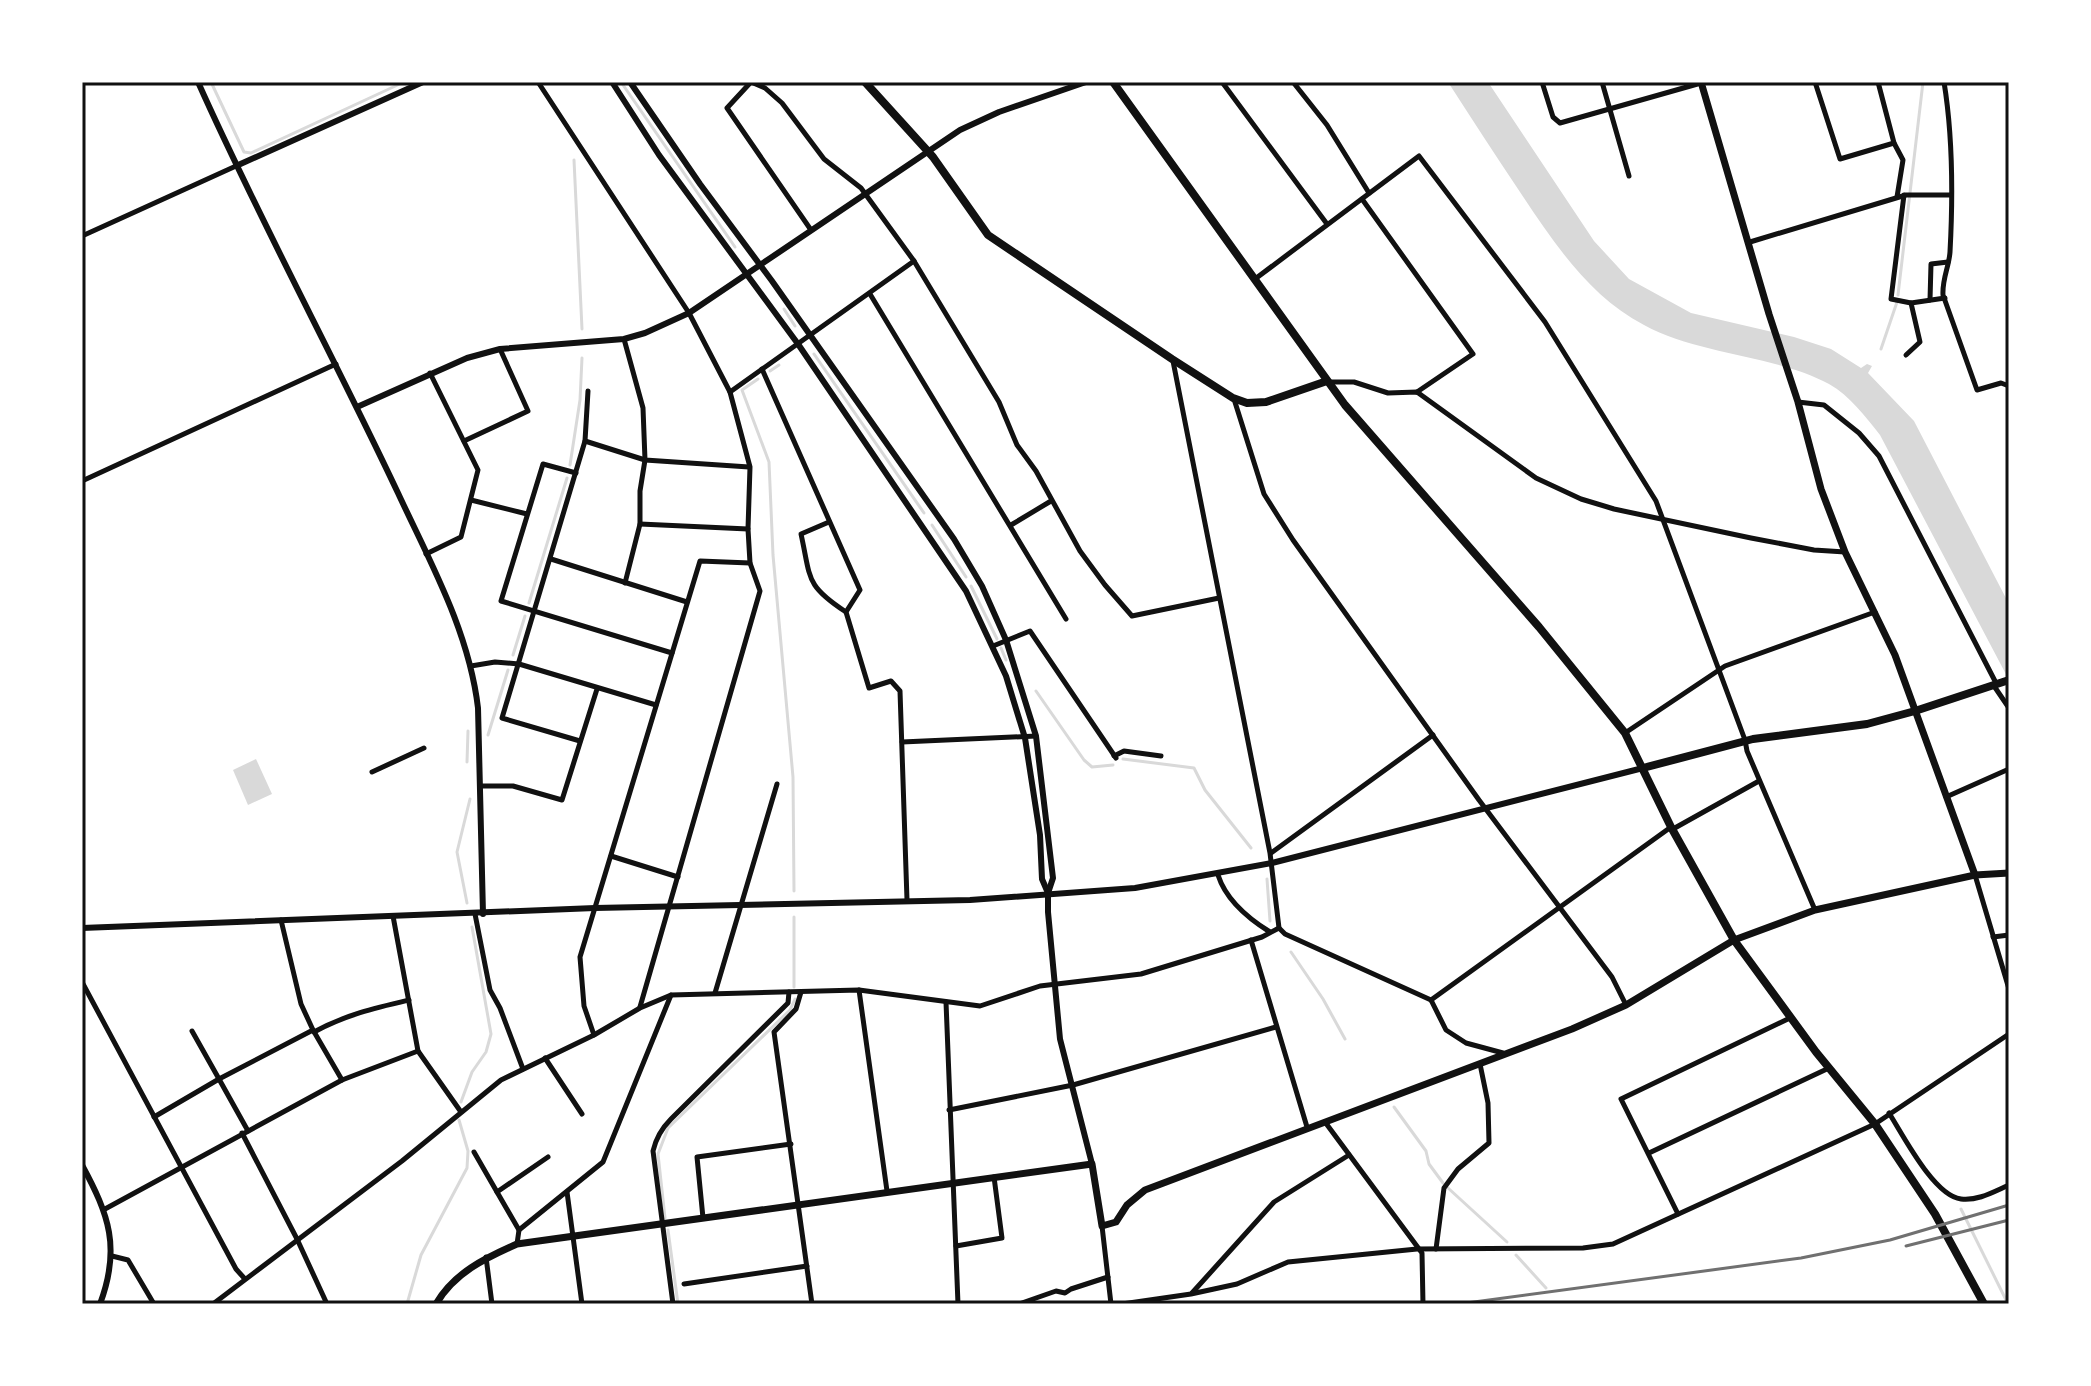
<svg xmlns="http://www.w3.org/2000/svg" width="2091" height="1386" font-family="Montserrat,sans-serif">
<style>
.water{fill:#d9d9d9}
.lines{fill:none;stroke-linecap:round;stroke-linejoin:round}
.stream{stroke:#d9d9d9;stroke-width:3}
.minor{stroke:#111;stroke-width:5}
.tertiary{stroke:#111;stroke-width:6}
.secondary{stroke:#111;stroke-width:7}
.primary{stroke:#111;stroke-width:8}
.rail{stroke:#707070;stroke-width:3}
.neatline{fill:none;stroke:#111;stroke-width:3}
</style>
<rect width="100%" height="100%" fill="#fff"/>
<!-- water -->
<g class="water">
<path d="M1448,82H1488L1594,241L1629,279L1691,313L1794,337L1831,349L1861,368L1867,364L1872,366L1868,373L1914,421L2009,604V680L1880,435C1865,416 1850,396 1829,384C1775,355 1699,355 1644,325C1588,296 1552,240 1518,189C1494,153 1471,118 1448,82Z"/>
<polygon points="256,759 272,794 248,805 233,770"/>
</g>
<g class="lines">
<!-- stream -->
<g class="stream">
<polyline points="211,82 244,152 251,153 404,82"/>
<polyline points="621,82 735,247"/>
<polyline points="574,160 582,329"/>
<polyline points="1898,295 1923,82"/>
<polyline points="784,309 795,326"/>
<polyline points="1881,349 1897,302"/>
<polyline points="814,354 924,513"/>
<polyline points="770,371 779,365"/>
<polyline points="758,379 742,390 769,462 773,555 793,777 794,891"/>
<polyline points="570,465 580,400 582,358"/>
<polyline points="932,525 966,577"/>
<polyline points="971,586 997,639"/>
<polyline points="529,603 567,478"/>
<polyline points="1001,648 1006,660"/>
<polyline points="513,655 525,616"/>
<polyline points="1036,691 1084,760 1092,767 1113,765"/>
<polyline points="488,735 508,670"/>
<polyline points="1123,759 1194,768 1205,790 1251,848"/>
<polyline points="467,762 468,731"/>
<polyline points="1267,879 1270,921"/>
<polyline points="467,903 457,852 470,799"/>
<polyline points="794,917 794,987"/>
<polyline points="1291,952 1323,999 1345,1039"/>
<polyline points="461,1102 472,1072 486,1052 491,1034 472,927"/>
<polyline points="1394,1107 1426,1151 1429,1164 1443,1183"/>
<polyline points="1448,1188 1507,1242"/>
<polyline points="1961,1209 2008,1304"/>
<polyline points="665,1218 658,1154 668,1128 790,1010 795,999"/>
<polyline points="668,1230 678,1304"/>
<polyline points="1516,1255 1546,1288"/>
<polyline points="407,1304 421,1255 467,1168 468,1151 459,1120"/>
<polyline points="1551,1304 1552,1303"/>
</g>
<!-- minor -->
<g class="minor">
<polyline points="538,82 689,313 730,392 750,467 748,529 750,563 760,591 640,1007"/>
<polyline points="751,82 765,88 782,103 824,159 861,188 914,261 999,402 1017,445 1036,471 1080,551 1105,585 1132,616 1219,598"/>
<polyline points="751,82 727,108 811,230"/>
<polyline points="1222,82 1327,224"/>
<polyline points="1293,82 1327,125 1369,193"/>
<polyline points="1542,82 1553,117 1560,123 1701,83"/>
<polyline points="1602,82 1629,176"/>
<polyline points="1815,82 1840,159 1894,143"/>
<polyline points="1878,82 1894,143 1903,160 1897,197"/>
<path d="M1944,82C1953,137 1953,196 1950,252C1949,267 1942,279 1943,295L1977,390L2001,383L2009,386"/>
<polyline points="1904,195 1891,299 1911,303"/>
<polyline points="1362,199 1473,354 1417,392"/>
<polyline points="82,236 236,166"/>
<polyline points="1750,242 1906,195 1950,195"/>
<polyline points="1255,279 1419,156 1545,322 1656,501 1745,740 1747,751 1815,910"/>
<polyline points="870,294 1066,619"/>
<polyline points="1930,300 1931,264 1948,262"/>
<polyline points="624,339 643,408 645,460 640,491 640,524 625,583"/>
<polyline points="1906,355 1920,342 1911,303 1945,298"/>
<polyline points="1173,361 1270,853 1279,928 1285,934 1431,1000 1446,1030 1466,1043 1503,1053"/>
<polyline points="762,369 860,590 846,612 869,688 891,681 900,691 907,900"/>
<polyline points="1328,382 1354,382 1388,393 1417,392 1536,478 1581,499 1614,509 1751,538 1814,550 1845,552"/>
<polyline points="730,392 914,261"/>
<polyline points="1234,399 1264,494 1293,540 1479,800 1612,977 1626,1005"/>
<polyline points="1798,402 1824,405 1859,433 1879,456 1996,683"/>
<polyline points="464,441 528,411 500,349"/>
<polyline points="585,441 645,460 749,467"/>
<polyline points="576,473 543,464 501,601 672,653"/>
<polyline points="82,481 336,364"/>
<polyline points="471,500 527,514"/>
<path d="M829,522L801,534C811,579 805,585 846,612"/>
<polyline points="640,524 748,529"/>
<polyline points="1011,525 1051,501"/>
<polyline points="426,554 461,537 478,470 430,373"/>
<polyline points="551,559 687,602"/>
<polyline points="993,646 1030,631 1116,758"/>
<polyline points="471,666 495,662 519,664 656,705"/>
<polyline points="1994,686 2009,708"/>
<polyline points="1625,733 1725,666 1875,612"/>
<polyline points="580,741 502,718 585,441 588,391"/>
<polyline points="902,742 1036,736"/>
<polyline points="1114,756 1124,751 1161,756"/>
<polyline points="372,772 424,748"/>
<polyline points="481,786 513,786 562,800 597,689"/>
<polyline points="1946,797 2009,769"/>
<polyline points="1673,829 1759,781"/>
<polyline points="1271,853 1433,735"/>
<polyline points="611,856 678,877"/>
<path d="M1218,875C1226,900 1249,919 1270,932"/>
<polyline points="1975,875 2009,989"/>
<polyline points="475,914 490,990 500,1008 523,1069"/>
<polyline points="393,916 418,1051 461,1112"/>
<polyline points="1993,937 2009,935"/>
<polyline points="1251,940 1307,1127"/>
<polyline points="82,982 236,1269 245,1279"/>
<polyline points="859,990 887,1191"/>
<polyline points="801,992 796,1009 774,1032 812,1304"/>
<polyline points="715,993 777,784"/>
<polyline points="1431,1000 1671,827"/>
<polyline points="946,1002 958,1304"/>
<polyline points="313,1030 342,1080"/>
<polyline points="192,1031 219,1079 313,1030 301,1004 281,920"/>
<path d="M314,1032C345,1015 375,1008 409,1000"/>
<polyline points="594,1035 584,1006 580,957 700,561 750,563"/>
<polyline points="545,1058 582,1114"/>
<polyline points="949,1110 1073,1085 1276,1027"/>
<path d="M1889,1113C1903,1135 1934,1196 1961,1199C1978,1201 1993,1192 2009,1185"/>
<polyline points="154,1117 219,1079 248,1131"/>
<polyline points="1325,1122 1422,1253 1423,1304"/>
<polyline points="242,1133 297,1239 327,1304"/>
<polyline points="474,1152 497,1192"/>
<polyline points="1649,1153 1829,1068"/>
<polyline points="567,1192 582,1304"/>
<polyline points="105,1209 342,1080 418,1051"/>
<polyline points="1678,1214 1621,1099 1790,1018"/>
<polyline points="703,1218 697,1157 791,1144"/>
<polyline points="1102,1226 1111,1304"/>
<polyline points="519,1230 497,1192 548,1157"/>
<polyline points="517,1244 519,1230 603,1162 671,995"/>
<polyline points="956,1246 1002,1238 994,1177"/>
<polyline points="1436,1249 1444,1188 1458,1169 1489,1143 1488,1103 1480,1064"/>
<polyline points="112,1256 128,1260 154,1304"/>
<polyline points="486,1257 492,1304"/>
<polyline points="684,1284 807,1266"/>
<polyline points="1192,1293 1274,1202 1349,1155"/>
<polyline points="213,1304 402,1161 501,1080 594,1035 640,1008 671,995 859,990 980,1006 1040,986 1141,974 1262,937 1279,928"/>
<path d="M673,1304L653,1151C656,1138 661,1129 671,1119L788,1003L789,992"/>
<polyline points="1019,1304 1056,1291 1065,1293 1071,1289 1108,1277"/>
<polyline points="1122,1304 1191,1294 1237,1284 1288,1262 1417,1249 1583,1248 1613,1244 1875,1124 2009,1034"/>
</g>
<!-- tertiary -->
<g class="tertiary">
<path d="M198,82C260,221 333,355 398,493C430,562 469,631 478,708L483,914"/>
<polyline points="612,82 659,155 798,344 966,591 1006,676 1025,738 1040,835 1042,879 1048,893"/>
<polyline points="630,82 700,184 772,281 954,539 982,586 1006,640 1036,736 1053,878 1048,893 1048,912 1060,1039 1092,1164"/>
<polyline points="236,166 423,82"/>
<polyline points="357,407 467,358 500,349 624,339 645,333 689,313 960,130 999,112 1086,82"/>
<polyline points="82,928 595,908 970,900 1135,888 1272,863 1643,768"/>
<path d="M82,1165C109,1215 121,1248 100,1304"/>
</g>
<!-- secondary -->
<g class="secondary">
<polyline points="1701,82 1769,314 1798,402 1821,489 1845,552 1895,655 1975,875"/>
<path d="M436,1304C454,1273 485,1258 517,1244L1092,1164L1102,1226L1116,1222L1127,1205L1145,1190L1572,1029L1626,1005L1734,940L1815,910L1975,875L2009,873"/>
</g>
<!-- primary -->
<g class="primary">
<polyline points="865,82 933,157 988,235 1172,359 1233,398 1247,403 1266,402 1327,381"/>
<polyline points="1113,82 1345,405 1539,627 1625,733 1671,827 1734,940 1816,1052 1875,1124 1935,1214 1984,1304"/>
<polyline points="1643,768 1753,739 1867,724 1915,711 2009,680"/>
</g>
<!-- rail -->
<g class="rail">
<polyline points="1906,1246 2009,1220"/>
<polyline points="1459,1304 1801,1258 1890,1240 2009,1205"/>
</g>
</g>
<!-- border -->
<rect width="2091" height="1386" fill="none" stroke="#ffffff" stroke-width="168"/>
<rect x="84" y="84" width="1923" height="1218" class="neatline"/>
</svg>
